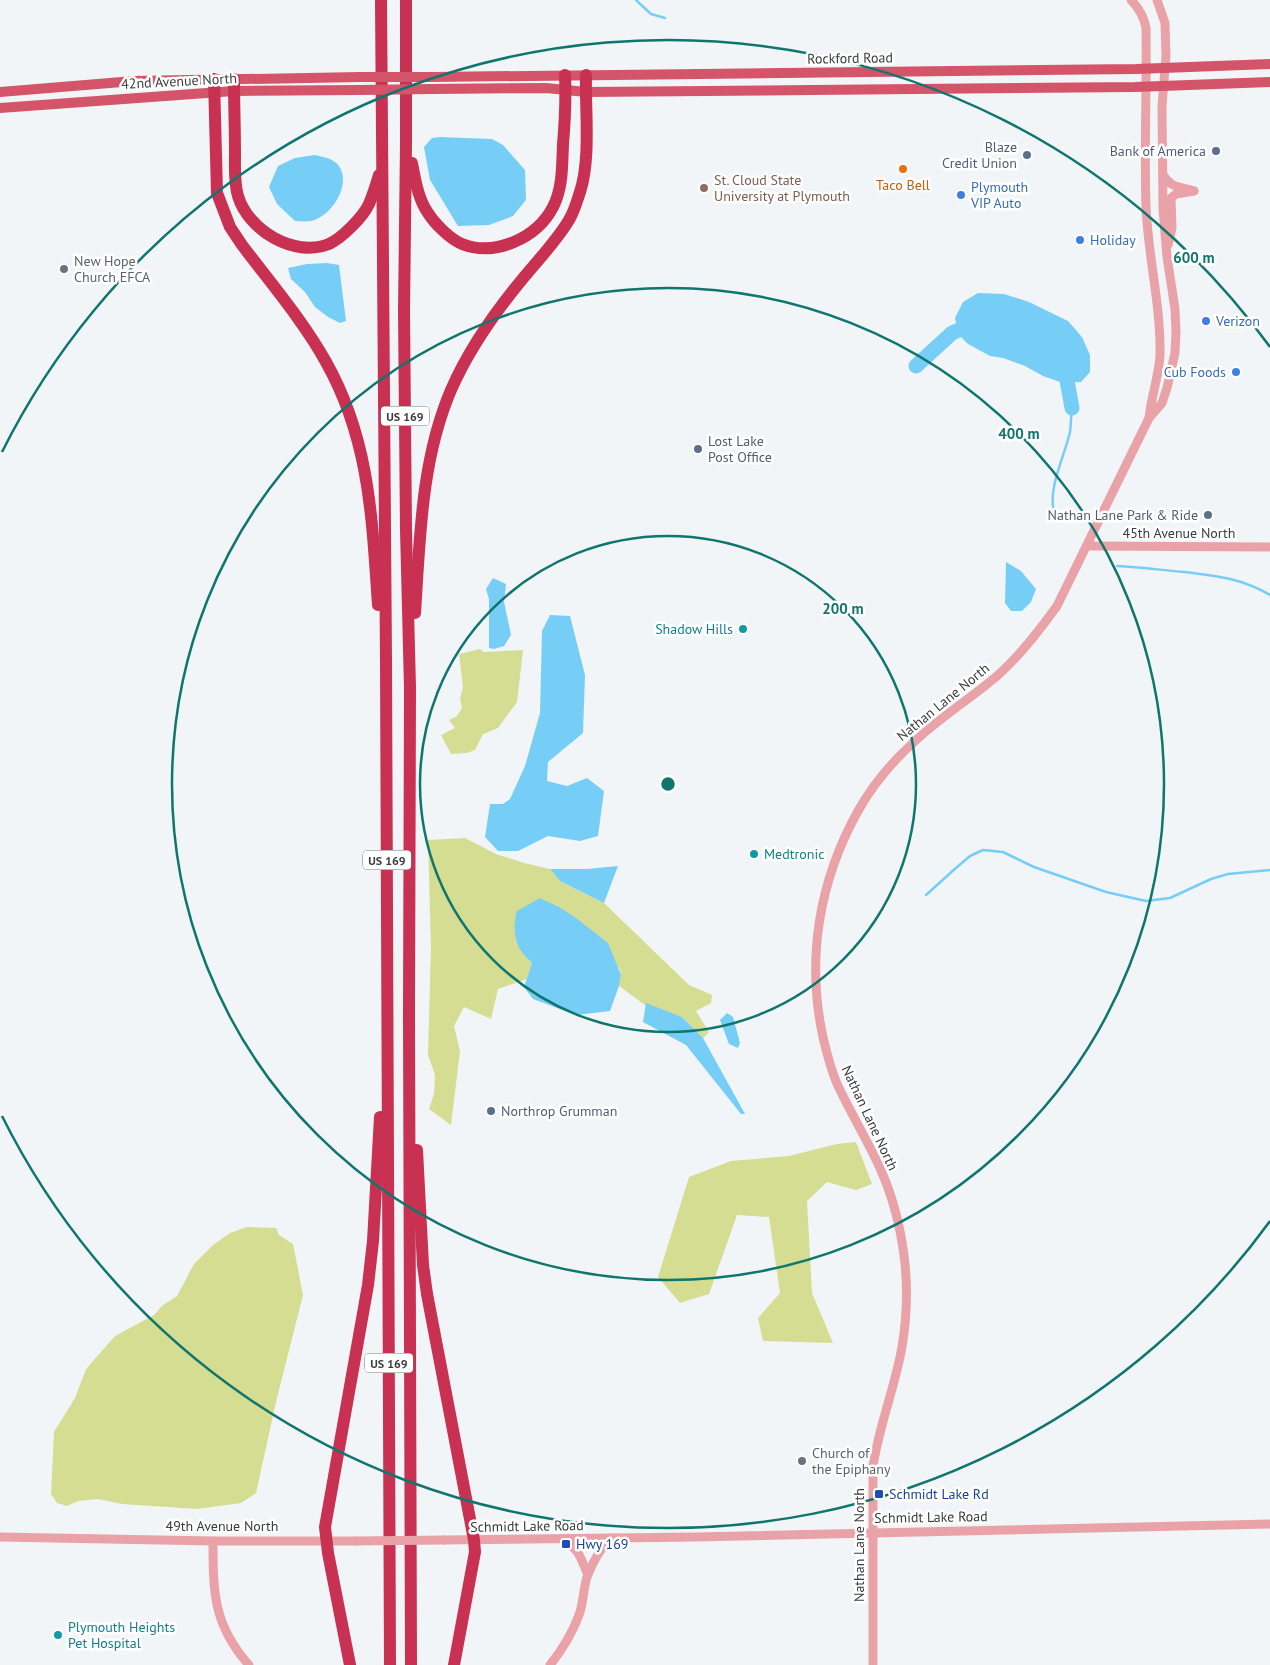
<svg xmlns="http://www.w3.org/2000/svg" width="1270" height="1665" font-family="'PT Sans',sans-serif">
<style>
.green{fill:#d4dd91}
.water{fill:#76cef6}
.lines{fill:none;stroke-linecap:round;stroke-linejoin:round}
.stream{stroke:#76cef6;stroke-width:2.5}
.river{stroke:#76cef6;stroke-width:15}
.minor{stroke:#e9a3a8;stroke-width:9}
.major{stroke:#d45569;stroke-width:10}
.highway{stroke:#c93152;stroke-width:12}
.minor-bridge{stroke:#e9a3a8;stroke-width:9}
.major-bridge{stroke:#d45569;stroke-width:10}
.ring{fill:none;stroke:#0f766e;stroke-width:2.5}
.service-dot{fill:#5c6f8a;stroke:#fff;stroke-width:2}
.food-dot{fill:#e8710a;stroke:#fff;stroke-width:2}
.education-dot{fill:#8d6e63;stroke:#fff;stroke-width:2}
.shop-dot{fill:#3f7fe0;stroke:#fff;stroke-width:2}
.worship-dot{fill:#6b7280;stroke:#fff;stroke-width:2}
.culture-dot{fill:#0f9aa8;stroke:#fff;stroke-width:2}
.transit-dot{fill:#1a4fb4;stroke:#fff;stroke-width:2}
.labels{text-anchor:middle;dominant-baseline:central;stroke-width:5;stroke-linejoin:round;paint-order:stroke}
.shield{fill:#fff;stroke:#767677;stroke-width:1}
.shield-label{font-size:12px;font-weight:bold;fill:#3b3c3d}
.street-label{font-size:14px;fill:#3b3c3d;stroke:#fff}
.service-label{font-size:14px;fill:#4e5e75;stroke:#fff;text-anchor:end}
.education-label{font-size:14px;fill:#785e54;stroke:#fff;text-anchor:start}
.food-label{font-size:14px;fill:#c56008;stroke:#fff}
.shop-label{font-size:14px;fill:#366cbe;stroke:#fff;text-anchor:start}
.worship-label{font-size:14px;fill:#5b616d;stroke:#fff;text-anchor:start}
.culture-label{font-size:14px;fill:#0d838f;stroke:#fff;text-anchor:start}
.transit-label{font-size:14px;fill:#164399;stroke:#fff;text-anchor:start}
.centre{fill:#0f766e;stroke:#fff;stroke-width:2.5}
.ring-label{font-size:15px;text-anchor:middle;font-weight:bold;fill:#0f766e;stroke:#fff;stroke-width:5;stroke-linejoin:round;paint-order:stroke}
</style>
<rect width="100%" height="100%" fill="#f2f5f8"/>
<!-- green -->
<g class="green">
<polygon points="480,649 484,652 523,650 517,702 498,728 483,734 475,750 467,753 451,754 441,735 455,728 449,720 457,716 462,708 460,698 463,687 459,654"/>
<polygon points="465,838 496,854 524,863 550,869 560,881 604,903 689,985 712,995 711,1003 696,1011 709,1032 703,1038 682,1017 645,1005 619,986 621,975 619,968 545,901 540,898 520,950 532,963 527,979 498,989 491,1019 464,1007 454,1026 460,1051 451,1125 429,1109 434,1094 435,1075 428,1055 431,948 428,840"/>
<polygon points="856,1142 872,1184 856,1190 827,1182 807,1201 812,1293 833,1343 763,1341 758,1318 780,1293 769,1217 737,1215 709,1294 680,1303 658,1277 689,1177 731,1161 789,1156 837,1144"/>
<polygon points="247,1227 276,1228 279,1235 293,1244 303,1295 276,1402 256,1493 241,1503 197,1509 122,1504 98,1499 78,1501 67,1506 57,1503 51,1494 54,1432 75,1398 86,1369 115,1336 154,1315 163,1305 177,1296 194,1264 213,1245 230,1233"/>
</g>
<!-- water -->
<g class="water">
<polygon points="440,137 492,139 503,145 525,170 526,200 513,216 489,225 458,226 430,180 424,147 432,138"/>
<path d="M315,155C323,157 333,158 339,166C352,185 331,217 311,221C306,222 300,221 295,221L277,204L269,187L278,166L295,158Z"/>
<polygon points="327,263 339,265 346,321 340,323 328,317 315,307 305,292 291,279 288,268 307,264"/>
<polygon points="978,293 1004,294 1029,302 1068,321 1082,337 1090,355 1090,372 1081,382 1063,383 1043,376 1025,366 1003,358 990,356 968,344 958,334 955,318 963,302"/>
<polygon points="1006,562 1021,571 1036,589 1031,602 1022,611 1011,611 1005,603"/>
<polygon points="493,578 506,584 504,602 511,635 504,646 494,649 489,648 489,599 486,589"/>
<polygon points="550,615 570,616 585,675 583,733 548,762 547,781 567,786 587,778 604,791 598,836 580,841 548,836 518,851 498,851 485,837 490,804 503,804 510,799 525,766 540,713 542,631"/>
<polygon points="618,866 604,903 560,881 550,869 587,869"/>
<path d="M540,898L559,907L576,918L608,943L621,975L619,986L610,1011L576,1015L533,999L524,987L532,963C528,959 524,955 521,951C514,941 513,922 517,911Z"/>
<polygon points="646,1003 682,1017 703,1038 745,1114 741,1114 686,1045 643,1022"/>
<polygon points="727,1013 733,1017 740,1043 738,1048 729,1044 720,1020"/>
</g>
<g class="lines">
<!-- stream -->
<g class="stream">
<polyline points="636,0 651,14 665,18"/>
<path d="M1055,514C1046,492 1065,455 1070,432C1071,424 1071,416 1072,408"/>
<path d="M1117,566C1139,567 1161,570 1184,572C1216,576 1241,578 1270,595"/>
<polyline points="926,895 957,867 970,856 983,850 1003,852 1034,867 1106,892 1146,901 1170,898 1211,879 1228,874 1270,870"/>
</g>
<!-- river -->
<g class="river">
<polyline points="1064,364 1072,408"/>
<polyline points="916,366 952,333 977,322"/>
</g>
<!-- minor -->
<g class="minor">
<path d="M1131,0C1140,9 1144,17 1146,28C1147,88 1144,148 1146,207C1148,256 1161,306 1160,355C1159,376 1151,397 1149,418"/>
<path d="M1163,175C1172,189 1180,186 1194,191"/>
<polyline points="1168,245 1172,228 1171,198 1176,194 1194,191"/>
<polyline points="1087,546 1270,547"/>
<polyline points="0,1537 213,1541 356,1541"/>
<path d="M561,1539C581,1551 579,1555 588,1575"/>
<polyline points="444,1540 697,1537 1270,1524"/>
<path d="M213,1541C213,1591 213,1625 249,1665"/>
<path d="M550,1665C562,1650 572,1634 579,1615C584,1602 583,1587 588,1574C595,1559 599,1551 610,1538"/>
<path d="M873,1665V1466C879,1426 895,1387 902,1347C907,1317 908,1286 904,1255C900,1225 892,1194 879,1166C867,1140 852,1115 839,1088C831,1072 827,1054 823,1037C806,959 819,881 858,811C872,786 892,762 913,743C939,718 970,699 997,676C1020,656 1039,631 1057,606L1149,418L1162,403L1167,388L1175,353L1176,332L1175,309L1167,257L1163,209L1162,106L1166,56L1165,23L1157,0"/>
</g>
<!-- major -->
<g class="major">
<polyline points="431,77 1136,69 1270,64"/>
<polyline points="432,89 546,88 586,92 1135,87 1270,82"/>
<polyline points="0,92 134,81 360,77"/>
<polyline points="0,108 234,91 360,90"/>
</g>
<!-- highway -->
<g class="highway">
<polyline points="381,0 386,660 390,1665"/>
<polyline points="406,0 406,143 404,311 406,530 410,688 409,1015 411,1665"/>
<path d="M214,79L217,193L230,227L242,245C270,282 304,322 326,362C370,440 372,520 378,605"/>
<path d="M234,79C234,104 235,129 235,154C235,168 234,183 238,196C248,230 294,258 329,244C342,238 363,217 369,204C373,195 376,185 379,175"/>
<path d="M412,163C415,179 418,199 428,213C435,224 450,239 462,244C495,257 537,238 553,207C563,188 562,165 563,144C565,121 566,98 565,75"/>
<path d="M415,613C420,538 421,460 451,390C468,351 493,315 520,282C536,262 556,242 569,220C574,212 577,201 580,192C591,159 585,110 586,75"/>
<polyline points="417,1150 423,1265 427,1294 474,1540 475,1552 454,1665"/>
<polyline points="350,1665 328,1553 325,1527 368,1285 373,1241 380,1117"/>
</g>
<!-- minor-bridge -->
<polyline class="minor-bridge" points="356,1541 444,1540"/>
<!-- major-bridge -->
<g class="major-bridge">
<polyline points="360,77 431,77"/>
<polyline points="360,90 432,89"/>
</g>
</g>
<!-- distance rings -->
<g class="ring">
<circle cx="668" cy="784" r="248"/>
<circle cx="668" cy="784" r="496"/>
<path d="M1270 1221A744 744 0 0 1 2 1116M2 452A744 744 0 0 1 1270 347"/>
</g>
<!-- markers -->
<g class="service-dot">
<circle cx="1216" cy="151" r="5"/>
<circle cx="1027" cy="155" r="5"/>
<circle cx="698" cy="449" r="5"/>
<circle cx="1208" cy="515" r="5"/>
<circle cx="491" cy="1111" r="5"/>
</g>
<circle class="food-dot" cx="903" cy="169" r="5"/>
<circle class="education-dot" cx="704" cy="188" r="5"/>
<g class="shop-dot">
<circle cx="961" cy="195" r="5"/>
<circle cx="1080" cy="240" r="5"/>
<circle cx="1206" cy="321" r="5"/>
<circle cx="1236" cy="372" r="5"/>
</g>
<g class="worship-dot">
<circle cx="64" cy="269" r="5"/>
<circle cx="802" cy="1461" r="5"/>
</g>
<g class="culture-dot">
<circle cx="743" cy="629" r="5"/>
<circle cx="754" cy="854" r="5"/>
<circle cx="58" cy="1635" r="5"/>
</g>
<g class="transit-dot">
<rect x="874" y="1489" width="10" height="10" rx="2.5"/>
<rect x="561" y="1539" width="10" height="10" rx="2.5"/>
</g>
<g class="labels">
<!-- shield labels -->
<g class="shield">
<rect x="381" y="406.5" width="48" height="19" rx="4"/>
<rect x="363" y="850.5" width="48" height="19" rx="4"/>
<rect x="365" y="1353.5" width="48" height="19" rx="4"/>
</g>
<g class="shield-label">
<text x="405" y="416">US 169</text>
<text x="387" y="860">US 169</text>
<text x="389" y="1363">US 169</text>
</g>
<!-- street labels -->
<g class="street-label">
<text transform="translate(850 58) rotate(-1)">Rockford Road</text>
<text transform="translate(179 81) rotate(-3)">42nd Avenue North</text>
<text x="1179" y="533">45th Avenue North</text>
<text transform="translate(943 702) rotate(-39)">Nathan Lane North</text>
<text transform="translate(870 1118) rotate(65)">Nathan Lane North</text>
<text transform="translate(931 1517) rotate(-1)">Schmidt Lake Road</text>
<text x="222" y="1526">49th Avenue North</text>
<text transform="translate(527 1526) rotate(-1)">Schmidt Lake Road</text>
<text transform="translate(859 1545) rotate(-90)">Nathan Lane North</text>
</g>
<!-- service labels -->
<g class="service-label">
<text x="1017" y="147">Blaze<tspan x="1017" dy="16">Credit Union</tspan></text>
<text x="1206" y="151">Bank of America</text>
<text x="708" y="441" text-anchor="start">Lost Lake<tspan x="708" dy="16">Post Office</tspan></text>
<text x="1198" y="515">Nathan Lane Park &amp; Ride</text>
<text x="501" y="1111" text-anchor="start">Northrop Grumman</text>
</g>
<!-- education labels -->
<g class="education-label">
<text x="714" y="180">St. Cloud State<tspan x="714" dy="16">University at Plymouth</tspan></text>
</g>
<!-- food labels -->
<g class="food-label">
<text x="903" y="185">Taco Bell</text>
</g>
<!-- shop labels -->
<g class="shop-label">
<text x="971" y="187">Plymouth<tspan x="971" dy="16">VIP Auto</tspan></text>
<text x="1090" y="240">Holiday</text>
<text x="1216" y="321">Verizon</text>
<text x="1226" y="372" text-anchor="end">Cub Foods</text>
</g>
<!-- worship labels -->
<g class="worship-label">
<text x="74" y="261">New Hope<tspan x="74" dy="16">Church EFCA</tspan></text>
<text x="812" y="1453">Church of<tspan x="812" dy="16">the Epiphany</tspan></text>
</g>
<!-- culture labels -->
<g class="culture-label">
<text x="733" y="629" text-anchor="end">Shadow Hills</text>
<text x="764" y="854">Medtronic</text>
<text x="68" y="1627">Plymouth Heights<tspan x="68" dy="16">Pet Hospital</tspan></text>
</g>
<!-- transit labels -->
<g class="transit-label">
<text x="889" y="1494">Schmidt Lake Rd</text>
<text x="576" y="1544">Hwy 169</text>
</g>
</g>
<circle cx="668" cy="784" r="8" class="centre"/>
<g class="ring-label">
<text x="1194" y="263">600 m</text>
<text x="1019" y="439">400 m</text>
<text x="843" y="614">200 m</text>
</g>
</svg>
